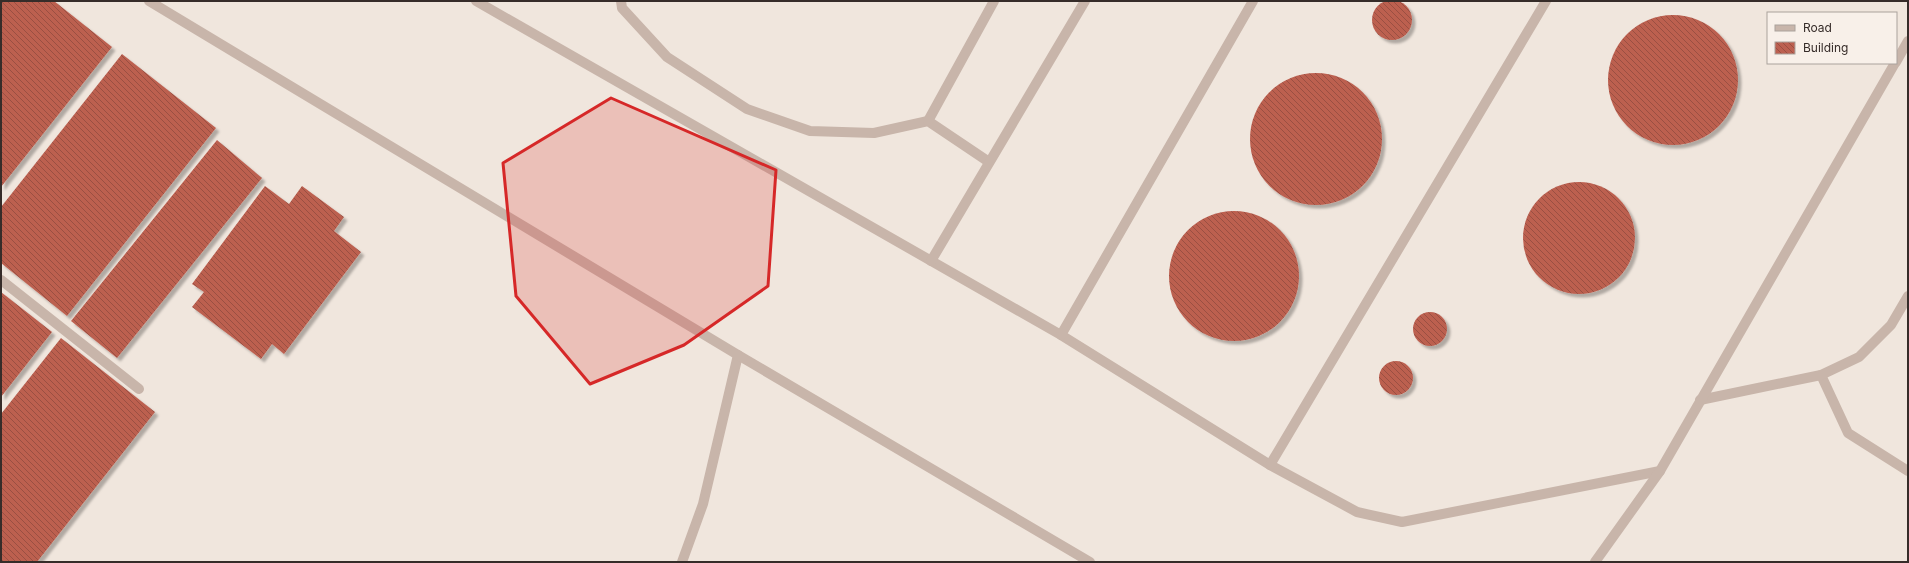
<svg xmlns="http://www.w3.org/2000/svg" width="1909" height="563" font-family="Inter,sans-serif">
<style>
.building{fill:url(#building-back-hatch);filter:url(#shadow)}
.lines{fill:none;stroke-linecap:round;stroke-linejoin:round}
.service{stroke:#c8b5aa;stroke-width:10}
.minor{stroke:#c8b5aa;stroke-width:10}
.tertiary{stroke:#c8b5aa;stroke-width:10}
.marked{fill:#d62828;fill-opacity:0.2;stroke:#d62828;stroke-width:3;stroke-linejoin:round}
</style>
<defs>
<pattern id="building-back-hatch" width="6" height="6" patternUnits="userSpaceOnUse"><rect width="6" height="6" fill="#bc6050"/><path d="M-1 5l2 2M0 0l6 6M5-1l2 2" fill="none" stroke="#9a4f42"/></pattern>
<filter id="shadow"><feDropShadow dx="3.5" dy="3.5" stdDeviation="1" flood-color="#0004"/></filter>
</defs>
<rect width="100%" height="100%" fill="#f0e6dd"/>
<!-- building -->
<g class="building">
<circle cx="1392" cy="20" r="20"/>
<polygon points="1,1 54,1 112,47 1,187"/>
<circle cx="1673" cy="80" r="65"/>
<polygon points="122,54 216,128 67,316 1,263 1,207"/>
<circle cx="1316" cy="139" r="66"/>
<polygon points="217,140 262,178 117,358 71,321"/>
<circle cx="1579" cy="238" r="56"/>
<polygon points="265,186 289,204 302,186 344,217 334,231 361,252 284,354 272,344 261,359 192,307 204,292 192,284"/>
<circle cx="1234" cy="276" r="65"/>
<polygon points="1,292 52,332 1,397"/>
<circle cx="1430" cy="329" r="17"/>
<polygon points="61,338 155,412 37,562 1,562 1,414"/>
<circle cx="1396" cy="378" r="17"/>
</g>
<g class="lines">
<!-- service -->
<g class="service">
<polyline points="476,1 1061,335 1270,465 1357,512 1402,522 1660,471"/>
<polyline points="621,1 622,8 667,57 747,109 810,131 874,133 928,121 989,162"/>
<polyline points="1896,62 1908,41"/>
<polyline points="928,121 994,1"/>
<polyline points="931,261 1085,1"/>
<polyline points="1061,335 1253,1"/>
<polyline points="1821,375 1848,433 1908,471"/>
<polyline points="1700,400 1821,375 1859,357 1891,325 1908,296"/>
<polyline points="1270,465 1546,1"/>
<polyline points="1595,562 1660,471 1895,63"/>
</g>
<!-- minor -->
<g class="minor">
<polyline points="1,280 139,389"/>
<polyline points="682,562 703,504 738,355"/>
</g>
<!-- tertiary -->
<polyline class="tertiary" points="149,1 738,355 1090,562"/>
</g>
<!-- marked area -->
<path class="marked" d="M611,98L776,170L768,286L684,345L590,384L516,296L503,163Z"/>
<!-- border -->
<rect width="1909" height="563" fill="none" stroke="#362c29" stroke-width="4"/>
<!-- legend -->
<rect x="1767" y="12" width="130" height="52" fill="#f8f0e9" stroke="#aaa29c"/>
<rect x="1775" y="25" width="20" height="6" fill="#c8b5aa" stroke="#aaa29c"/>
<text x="1803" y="32" font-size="12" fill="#362c29">Road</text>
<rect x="1775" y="42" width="20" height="12" fill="url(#building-back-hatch)" stroke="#aaa29c"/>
<text x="1803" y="52" font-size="12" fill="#362c29">Building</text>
</svg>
